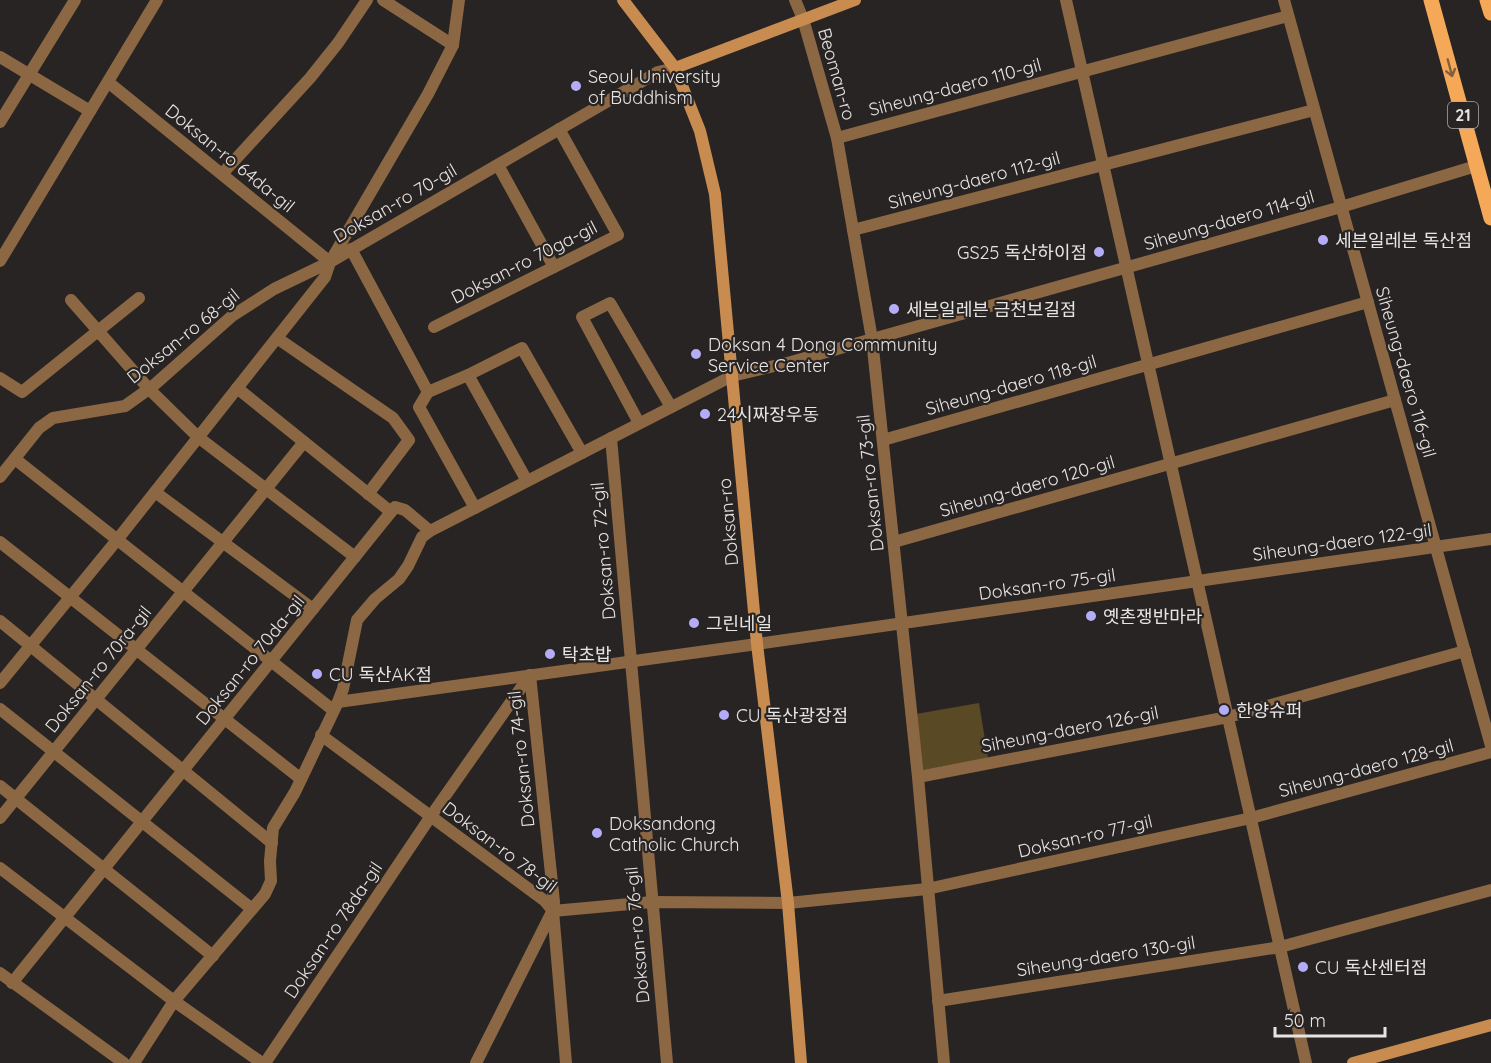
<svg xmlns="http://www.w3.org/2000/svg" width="1491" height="1063" font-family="Quicksand,'Noto Sans KR',sans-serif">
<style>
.green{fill:#594a25}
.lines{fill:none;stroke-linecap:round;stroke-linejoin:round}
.street{stroke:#8c6743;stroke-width:12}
.secondary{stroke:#c88c50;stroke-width:12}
.primary{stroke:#f5a858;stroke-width:15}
.oneway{stroke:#845f3b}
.poi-dot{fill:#b5acf8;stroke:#282423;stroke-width:2}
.labels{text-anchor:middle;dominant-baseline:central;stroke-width:4.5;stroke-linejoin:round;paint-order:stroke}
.shield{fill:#282423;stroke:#aeabaa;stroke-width:1.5}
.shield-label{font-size:16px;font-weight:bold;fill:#e7e5e4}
.street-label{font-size:18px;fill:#e7e5e4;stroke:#282423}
.poi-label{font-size:18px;fill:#e7e5e4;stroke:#282423;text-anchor:start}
</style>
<rect width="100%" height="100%" fill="#282423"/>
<!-- green -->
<polygon class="green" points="979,703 988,758 922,770 916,714"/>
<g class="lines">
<!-- street -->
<g class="street">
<polyline points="383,0 453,45"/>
<polyline points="795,0 803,19 837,138 872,339 918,777 944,1063"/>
<polyline points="1066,0 1306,1063"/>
<polyline points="1284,0 1491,746"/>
<polyline points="0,57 90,111"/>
<polyline points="108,82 330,262"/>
<polyline points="0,122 75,0"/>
<polyline points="837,138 1288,16"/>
<polyline points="498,165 554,267"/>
<polyline points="222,174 310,78 338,43 367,0"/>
<polyline points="853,230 1314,110"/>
<polyline points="351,249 428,392 419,407 475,508"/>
<polyline points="0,261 157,0"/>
<polyline points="71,300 149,389 198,437 355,557"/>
<polyline points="434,327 618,235 559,129"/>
<polyline points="277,338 393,418 409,440 368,494"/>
<polyline points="468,375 522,348 582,453"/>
<polyline points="0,378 22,392 139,298"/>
<polyline points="237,388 391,512"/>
<polyline points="428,392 468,375 527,481"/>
<polyline points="639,423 582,317 610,303 671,407"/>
<polyline points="611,438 667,1063"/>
<polyline points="883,440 1368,302"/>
<polyline points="15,459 333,710"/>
<polyline points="0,477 39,428 53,418 125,406 153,386 232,316 274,289 330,262 428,94 453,45 459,0"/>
<polyline points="155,492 313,609"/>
<polyline points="0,542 301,779"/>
<polyline points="894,542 1395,400"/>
<polyline points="0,621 272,843"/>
<polyline points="530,675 554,902 553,911 566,1063"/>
<polyline points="0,683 117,540 325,277 330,262 658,72 675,68"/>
<polyline points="338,702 757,644 1491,539"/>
<polyline points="0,709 252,909"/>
<polyline points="321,735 545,901 553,911 652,902 788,903 927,889 1251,818 1491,752"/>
<polyline points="918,777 1228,717 1465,651"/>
<polyline points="0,786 213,956"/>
<polyline points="0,818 304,442"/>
<polyline points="0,868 174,1001 262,1063"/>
<polyline points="0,973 124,1063"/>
<polyline points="12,983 395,507 405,510 430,531"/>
<polyline points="938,1001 1280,947 1491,890"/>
<polyline points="134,1063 174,1001 265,894 271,881 270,861 273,828 295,792 338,702 343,689 357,620 375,599 399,579 408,566 422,537 430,531 732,376 791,362 1341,207 1476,166"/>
<polyline points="265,1063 431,816 530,675"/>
<polyline points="476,1063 552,912"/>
</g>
<!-- secondary -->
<g class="secondary">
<polyline points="623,0 675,68 700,131 715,194 757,644 788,903 801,1063"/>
<polyline points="675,68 855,0"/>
<polyline points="1353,1063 1491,1025"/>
</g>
<!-- primary -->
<g class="primary">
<polyline points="1431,0 1491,218"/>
<polyline points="1487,0 1491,13"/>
</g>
</g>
<!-- one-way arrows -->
<defs><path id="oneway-shaft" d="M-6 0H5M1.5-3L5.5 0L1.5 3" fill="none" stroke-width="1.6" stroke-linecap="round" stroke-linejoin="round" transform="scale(1.5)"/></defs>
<use class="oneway" href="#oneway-shaft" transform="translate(1450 68) rotate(75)"/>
<!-- markers -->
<g class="poi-dot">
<circle cx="576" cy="86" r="6"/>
<circle cx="1323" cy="240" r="6"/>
<circle cx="1099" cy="252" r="6"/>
<circle cx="894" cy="309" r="6"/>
<circle cx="696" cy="354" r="6"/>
<circle cx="705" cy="414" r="6"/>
<circle cx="1091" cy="616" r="6"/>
<circle cx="694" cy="623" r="6"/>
<circle cx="550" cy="654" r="6"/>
<circle cx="317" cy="674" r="6"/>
<circle cx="1224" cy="710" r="6"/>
<circle cx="724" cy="715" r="6"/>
<circle cx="597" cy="833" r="6"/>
<circle cx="1303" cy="967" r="6"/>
</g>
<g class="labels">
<!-- shield labels -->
<rect class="shield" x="1448" y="102" width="30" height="26" rx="4.5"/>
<g class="shield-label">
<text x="1463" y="115">21</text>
</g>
<!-- street labels -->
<g class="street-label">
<text transform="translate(837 74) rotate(74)">Beoman-ro</text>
<text transform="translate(955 87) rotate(-15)">Siheung-daero 110-gil</text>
<text transform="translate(230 158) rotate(39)">Doksan-ro 64da-gil</text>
<text transform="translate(974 180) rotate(-15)">Siheung-daero 112-gil</text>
<text transform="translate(395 203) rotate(-30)">Doksan-ro 70-gil</text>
<text transform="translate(1229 220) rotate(-16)">Siheung-daero 114-gil</text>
<text transform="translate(524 262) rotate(-27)">Doksan-ro 70ga-gil</text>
<text transform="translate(183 336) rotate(-39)">Doksan-ro 68-gil</text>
<text transform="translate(1406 372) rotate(74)">Siheung-daero 116-gil</text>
<text transform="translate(1011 385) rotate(-16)">Siheung-daero 118-gil</text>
<text transform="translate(870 483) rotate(-96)">Doksan-ro 73-gil</text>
<text transform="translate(1027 486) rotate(-16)">Siheung-daero 120-gil</text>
<text transform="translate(728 522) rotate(-95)">Doksan-ro</text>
<text transform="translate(1342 542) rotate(-8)">Siheung-daero 122-gil</text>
<text transform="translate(603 551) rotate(-95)">Doksan-ro 72-gil</text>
<text transform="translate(1047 584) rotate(-8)">Doksan-ro 75-gil</text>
<text transform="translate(250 660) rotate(-51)">Doksan-ro 70da-gil</text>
<text transform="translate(98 669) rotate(-51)">Doksan-ro 70ra-gil</text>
<text transform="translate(1070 729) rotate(-11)">Siheung-daero 126-gil</text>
<text transform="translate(521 759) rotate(-96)">Doksan-ro 74-gil</text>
<text transform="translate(1366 768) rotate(-15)">Siheung-daero 128-gil</text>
<text transform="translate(1085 836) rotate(-13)">Doksan-ro 77-gil</text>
<text transform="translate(500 847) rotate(37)">Doksan-ro 78-gil</text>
<text transform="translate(333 930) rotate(-56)">Doksan-ro 78da-gil</text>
<text transform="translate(637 935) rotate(-95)">Doksan-ro 76-gil</text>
<text transform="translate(1106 956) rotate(-9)">Siheung-daero 130-gil</text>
</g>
<!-- poi labels -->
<g class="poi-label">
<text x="588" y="76">Seoul University<tspan x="588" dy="21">of Buddhism</tspan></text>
<text x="1335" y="240">세븐일레븐 독산점</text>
<text x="1087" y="252" text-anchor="end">GS25 독산하이점</text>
<text x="906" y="309">세븐일레븐 금천보길점</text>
<text x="708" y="344">Doksan 4 Dong Community<tspan x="708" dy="21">Service Center</tspan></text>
<text x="717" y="414">24시짜장우동</text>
<text x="1103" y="616">옛촌쟁반마라</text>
<text x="706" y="623">그린네일</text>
<text x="562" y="654">탁초밥</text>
<text x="329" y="674">CU 독산AK점</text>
<text x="1236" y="710">한양슈퍼</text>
<text x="736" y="715">CU 독산광장점</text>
<text x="609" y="823">Doksandong<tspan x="609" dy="21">Catholic Church</tspan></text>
<text x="1315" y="967">CU 독산센터점</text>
</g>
</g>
<!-- scale -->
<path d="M1275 1027v9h110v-9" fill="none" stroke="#e7e5e4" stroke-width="3"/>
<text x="1284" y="1027" font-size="18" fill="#e7e5e4" stroke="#282423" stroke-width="4.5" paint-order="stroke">50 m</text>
</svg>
